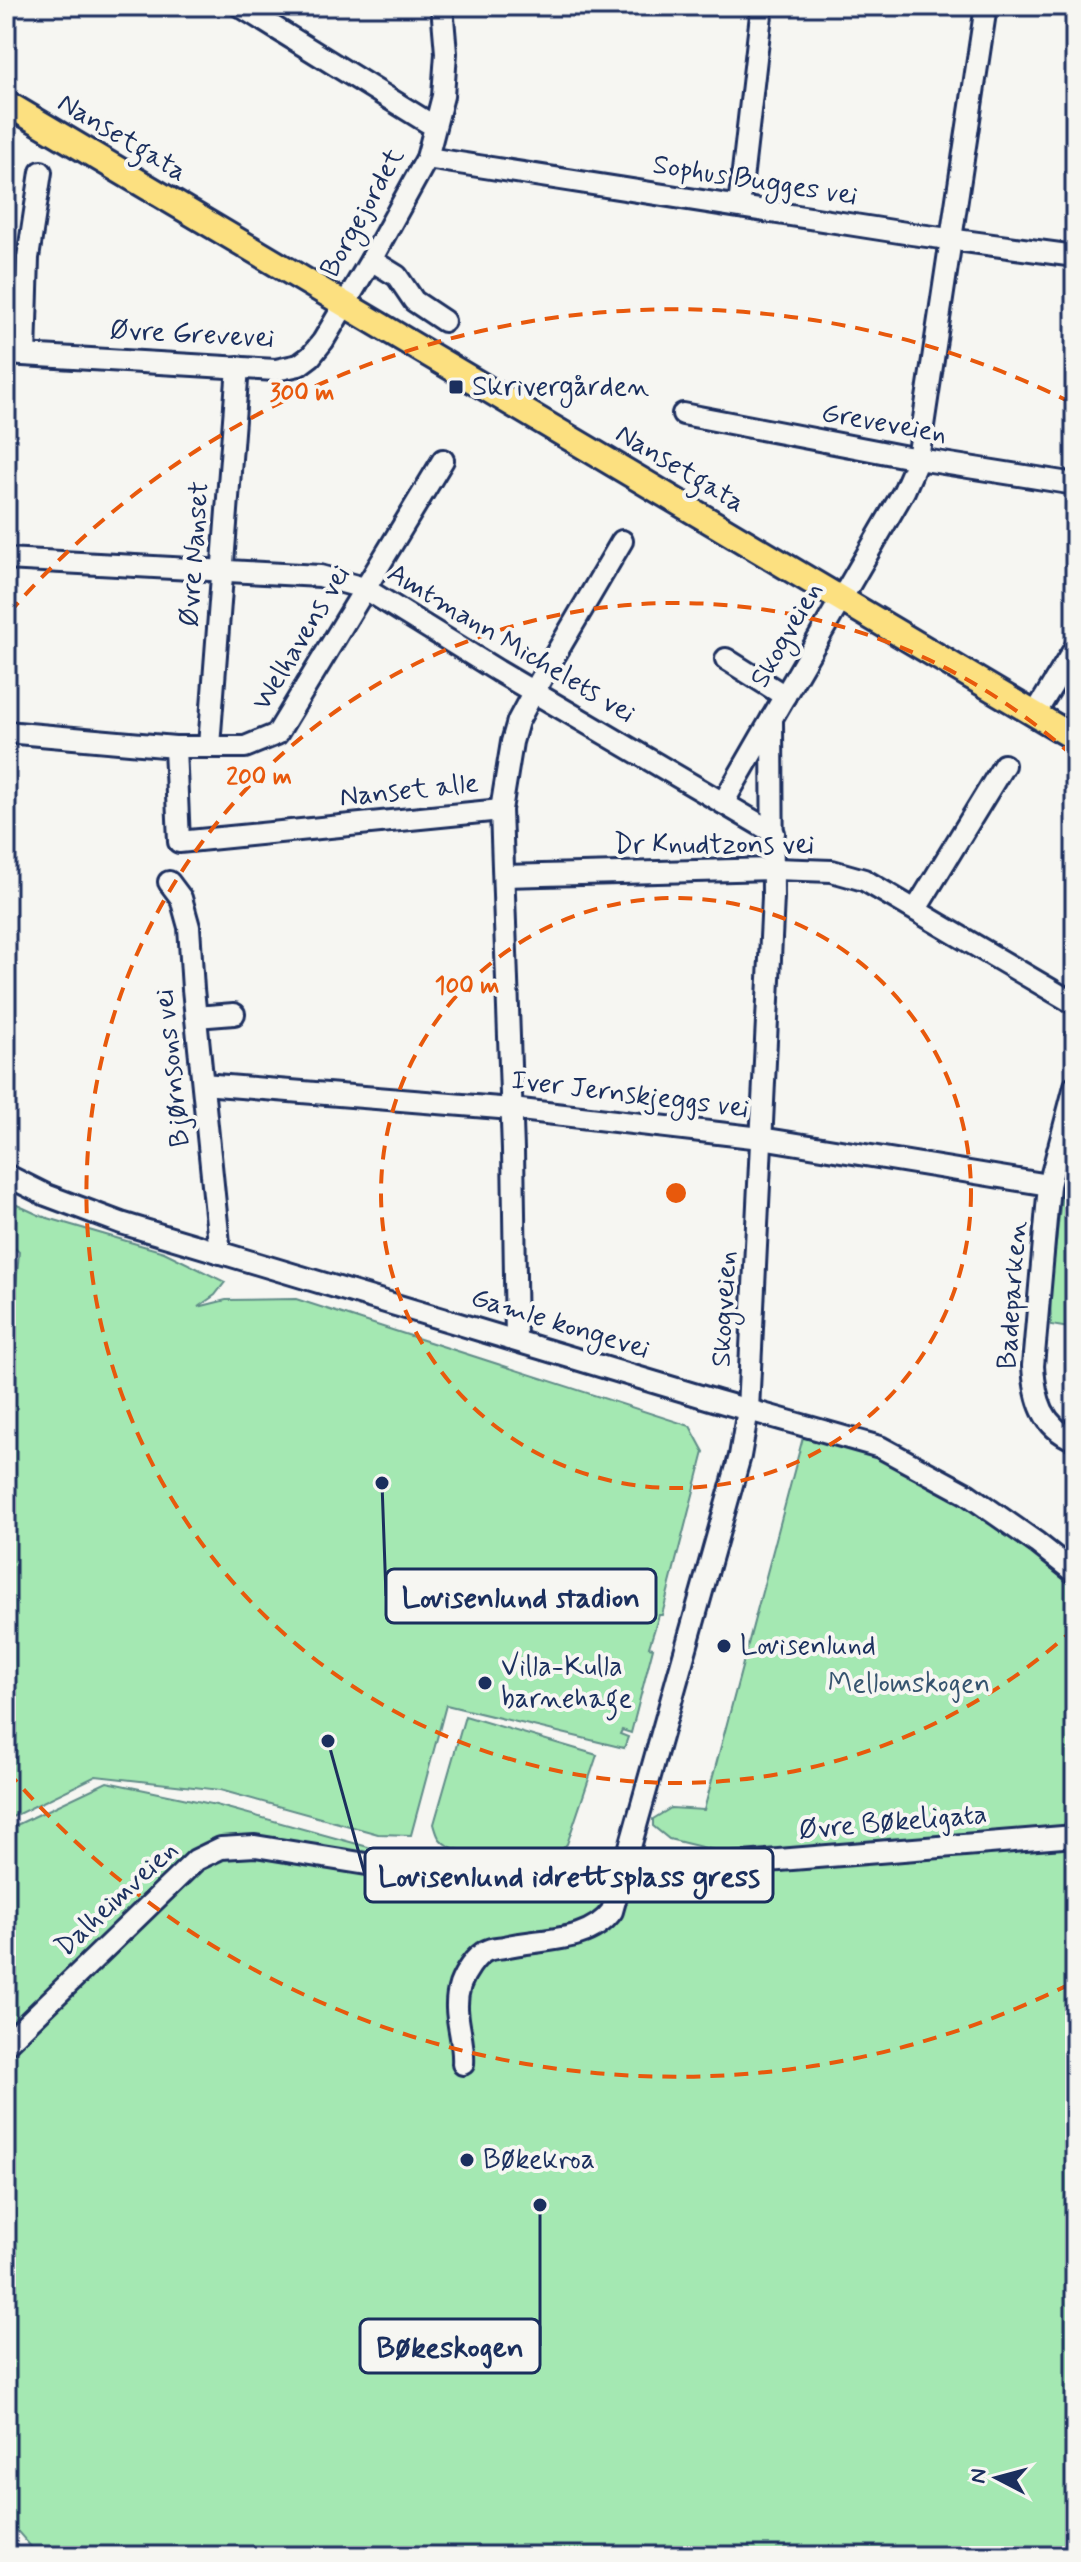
<svg xmlns="http://www.w3.org/2000/svg" width="1081" height="2562" font-family="Mynerve,sans-serif">
<style>
.green{fill:#a4e8b2;stroke:#608c88;stroke-width:2}
.lines{fill:none;stroke-linecap:round;stroke-linejoin:round}
.minor-casing{stroke:#1b2f5e;stroke-width:26}
.major-casing{stroke:#1b2f5e;stroke-width:30}
.minor{stroke:#f6f6f2;stroke-width:20}
.major{stroke:#fce080;stroke-width:24}
.ring{fill:none;stroke:#e8590c;stroke-width:4;stroke-dasharray:14 10}
.poi-dot{fill:#1b2f5e;stroke:#f6f6f2;stroke-width:3}
.labels{text-anchor:middle;dominant-baseline:central;stroke-width:8;stroke-linejoin:round;paint-order:stroke}
.street-label{font-size:28px;fill:#1b2f5e;stroke:#f6f6f2}
.poi-label{font-size:28px;fill:#1b2f5e;stroke:#f6f6f2;text-anchor:start}
.park-label{font-size:28px;fill:#36546f;stroke:#f6f6f2}
.centre{fill:#e8590c;stroke:#f6f6f2;stroke-width:4}
.ring-label{font-size:24px;text-anchor:middle;font-weight:bold;fill:#e8590c;stroke:#f6f6f2;stroke-width:8;stroke-linejoin:round;paint-order:stroke}
.leader{fill:none;stroke:#1b2f5e;stroke-width:3}
.callout-dot{fill:#1b2f5e;stroke:#f6f6f2;stroke-width:3}
.callout{fill:#f6f6f2;stroke:#1b2f5e;stroke-width:3}
.callout-label{font-size:30px;text-anchor:middle;font-weight:bold;fill:#1b2f5e}
</style>
<rect width="100%" height="100%" fill="#f6f6f2"/>
<filter id="ink" filterUnits="userSpaceOnUse"><feTurbulence type="fractalNoise" baseFrequency=".0125" numOctaves="2"/><feDisplacementMap in="SourceGraphic" scale="16" xChannelSelector="R" yChannelSelector="G"/><feConvolveMatrix kernelMatrix="1 2 1 2 8 2 1 2 1" color-interpolation-filters="sRGB"/></filter>
<g filter="url(#ink)">
<!-- green -->
<g class="green">
<polygon points="1075,1123 1075,1329 1051,1325 1050,1293 1062,1191"/>
<polygon points="6,1200 41,1216 164,1252 225,1282 215,1295 198,1307 226,1300 296,1299 690,1426 704,1452 662,1615 659,1615 649,1647 653,1648 631,1733 622,1730 620,1734 628,1737 624,1748 446,1705 411,1835 378,1834 220,1790 96,1776 6,1820 6,1279 16,1286 19,1252 6,1241"/>
<polygon points="806,1426 880,1447 1075,1573 1075,2556 39,2556 6,2518 6,1830 107,1782 216,1805 379,1850 459,1859 552,1891 763,1862 669,1839 653,1826 653,1819 671,1808 704,1810"/>
<path d="M465,1716L597,1755L567,1844L553,1860C532,1859 462,1855 447,1845C438,1840 437,1834 434,1824Z"/>
</g>
<g class="lines">
<defs>
<g id="minor">
<polyline points="240,6 427,122"/>
<polyline points="427,158 912,234 1075,256"/>
<polyline points="739,206 762,6"/>
<polyline points="371,260 397,276 414,301 444,321"/>
<polyline points="6,354 276,370 299,365 311,356 323,341 371,260 427,158 443,96 446,53 442,6"/>
<polyline points="25,355 28,258 41,172"/>
<polyline points="683,414 918,459 1075,484"/>
<polyline points="6,559 320,576 364,588 498,671 774,833"/>
<polyline points="726,659 785,696"/>
<polyline points="1035,714 1075,648"/>
<polyline points="6,732 175,747 245,747 277,734 443,460"/>
<polyline points="209,746 238,367"/>
<polyline points="175,747 179,842 501,810"/>
<polyline points="723,803 772,718"/>
<polyline points="504,876 774,869 832,871 864,880 1075,1004"/>
<polyline points="169,882 181,898 189,927 193,989 220,1253"/>
<polyline points="916,909 1004,765"/>
<polyline points="196,1017 234,1014"/>
<polyline points="203,1084 512,1109 761,1138 1049,1185"/>
<path d="M1075,1086L1049,1185L1033,1366C1035,1399 1042,1427 1075,1440"/>
<polyline points="6,1175 46,1195 121,1223 717,1401 880,1447 967,1494 1037,1543 1075,1573"/>
<polyline points="516,1340 513,1150 501,810 512,742 518,721 534,691 622,541"/>
<polyline points="6,2044 196,1860 221,1848 255,1846 435,1875 546,1884 602,1881 620,1875 730,1864 1075,1836"/>
<path d="M463,2064C465,2036 451,2014 460,1985C464,1974 475,1956 486,1951C491,1948 499,1948 504,1947C540,1938 588,1944 612,1911L740,1456L748,1410L773,897L772,718L904,491L918,459L986,6"/>
</g>
<polyline id="major" points="6,103 1075,738"/>
</defs>
<!-- minor casing -->
<use href="#minor" class="minor-casing"/>
<!-- major casing -->
<use href="#major" class="major-casing"/>
<!-- minor -->
<use href="#minor" class="minor"/>
<!-- major -->
<use href="#major" class="major"/>
</g>
</g>
<!-- distance rings -->
<g class="ring">
<circle cx="676" cy="1193" r="295"/>
<path d="M1075 1628A590 590 0 1 1 1075 758"/>
<path d="M1070 1984A884 884 0 0 1 9 1773M9 613A884 884 0 0 1 1070 402"/>
</g>
<!-- markers -->
<g class="poi-dot">
<rect x="448" y="379" width="16" height="16" rx="4"/>
<circle cx="724" cy="1646" r="8"/>
<circle cx="485" cy="1683" r="8"/>
<circle cx="467" cy="2160" r="8"/>
</g>
<g class="labels">
<!-- street labels -->
<g class="street-label">
<text transform="translate(122 138) rotate(31)">Nansetgata</text>
<text transform="translate(755 181) rotate(9)">Sophus Bugges vei</text>
<text transform="translate(363 213) rotate(-61)">Borgejordet</text>
<text transform="translate(192 335) rotate(3)">Øvre Grevevei</text>
<text transform="translate(884 424) rotate(10)">Greveveien</text>
<text transform="translate(680 469) rotate(31)">Nansetgata</text>
<text transform="translate(195 554) rotate(-86)">Øvre Nanset</text>
<text transform="translate(787 635) rotate(-60)">Skogveien</text>
<text transform="translate(302 638) rotate(-59)">Welhavens vei</text>
<text transform="translate(511 644) rotate(31)">Amtmann Michelets vei</text>
<text transform="translate(409 791) rotate(-6)">Nanset alle</text>
<text x="714" y="845">Dr Knudtzons vei</text>
<text transform="translate(173 1068) rotate(-96)">Bjørnsons vei</text>
<text transform="translate(630 1095) rotate(7)">Iver Jernskjeggs vei</text>
<text transform="translate(1013 1295) rotate(-86)">Badeparken</text>
<text transform="translate(725 1309) rotate(-87)">Skogveien</text>
<text transform="translate(560 1324) rotate(17)">Gamle kongevei</text>
<text transform="translate(893 1823) rotate(-5)">Øvre Bøkeligata</text>
<text transform="translate(117 1899) rotate(-43)">Dalheimveien</text>
</g>
<!-- poi labels -->
<g class="poi-label">
<text x="472" y="387">Skrivergården</text>
<text x="740" y="1646">Lovisenlund</text>
<text x="501" y="1667">Villa-Kulla<tspan x="501" dy="32">barnehage</tspan></text>
<text x="483" y="2160">Bøkekroa</text>
</g>
<!-- park labels -->
<g class="park-label">
<text x="909" y="1684">Mellomskogen</text>
</g>
</g>
<circle cx="676" cy="1193" r="12" class="centre"/>
<g class="ring-label">
<text x="302" y="400">300 m</text>
<text x="259" y="784">200 m</text>
<text x="467" y="993">100 m</text>
</g>
<!-- callouts -->
<path class="leader" d="M382 1483L386 1596M328 1741L365 1875M540 2205L540 2346"/>
<g class="callout-dot">
<circle cx="382" cy="1483" r="8"/>
<circle cx="328" cy="1741" r="8"/>
<circle cx="540" cy="2205" r="8"/>
</g>
<g class="callout">
<rect x="386" y="1569" width="270" height="54" rx="8"/>
<rect x="365" y="1848" width="408" height="54" rx="8"/>
<rect x="360" y="2319" width="180" height="54" rx="8"/>
</g>
<g class="callout-label">
<text x="521" y="1607">Lovisenlund stadion</text>
<text x="569" y="1886">Lovisenlund idrettsplass gress</text>
<text x="450" y="2357">Bøkeskogen</text>
</g>
<!-- margin -->
<rect width="1081" height="2562" fill="none" stroke="#f6f6f2" stroke-width="32"/>
<rect x="16" y="16" width="1049" height="2530" fill="none" stroke="#1b2f5e" stroke-width="3" filter="url(#ink)"/>
<!-- north arrow -->
<g transform="translate(997 2478) rotate(276)" stroke="#f6f6f2" stroke-width="6" paint-order="stroke">
<path d="M0-6L14 30L0 20L-14 30Z" fill="#1b2f5e"/>
<text y="-12" font-size="22" font-weight="bold" text-anchor="middle" fill="#1b2f5e">N</text>
</g>
</svg>
